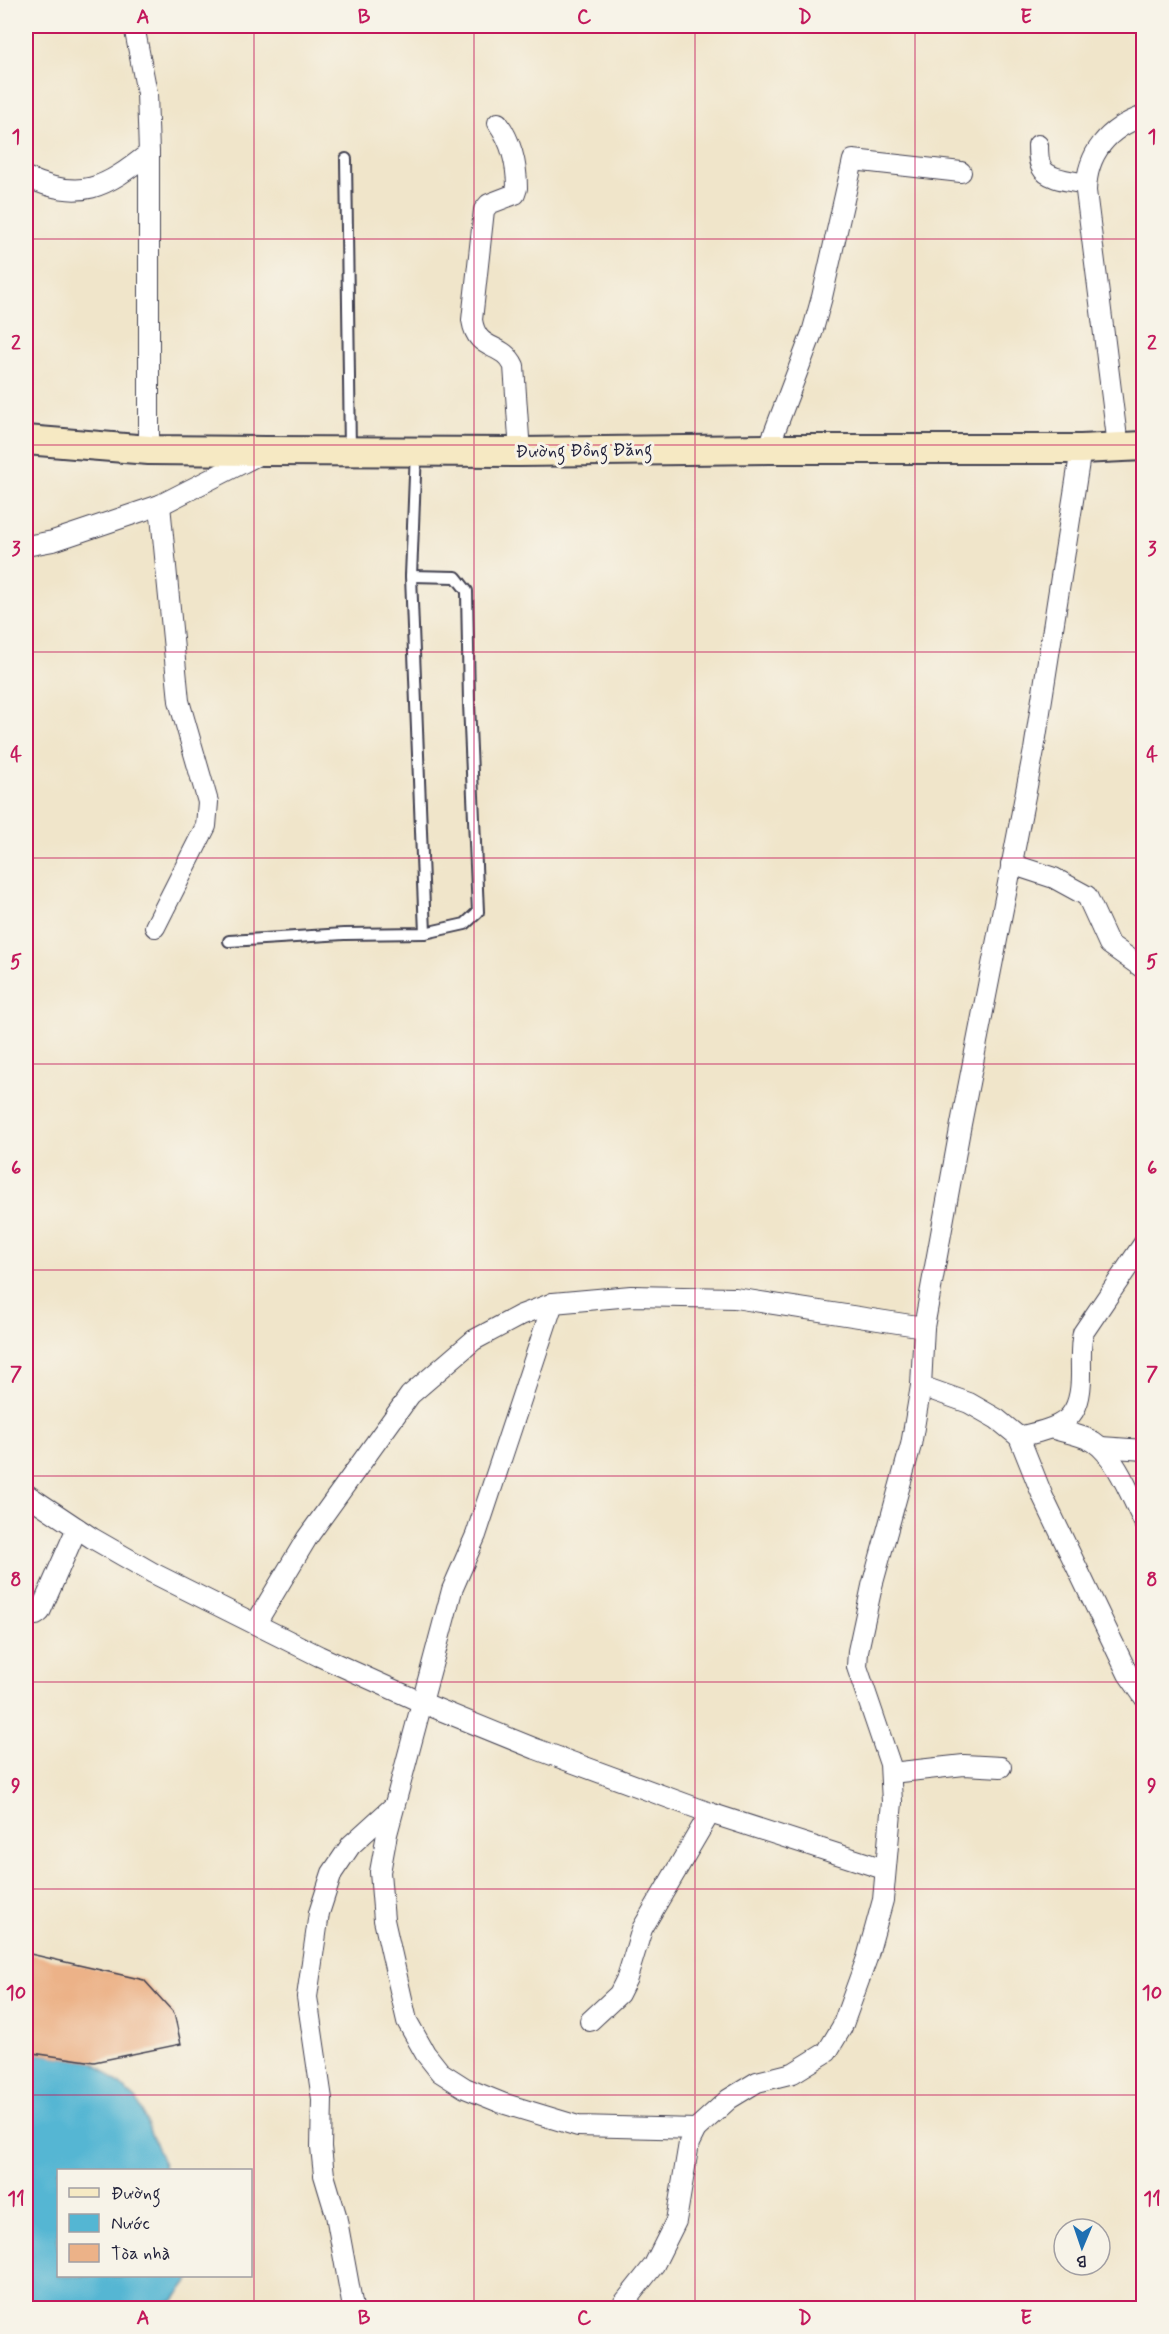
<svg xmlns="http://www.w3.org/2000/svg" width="1169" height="2334" font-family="Mynerve,sans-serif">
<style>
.water{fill:#54b6d3;stroke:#3b6c87;stroke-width:1.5}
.building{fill:#ecb288}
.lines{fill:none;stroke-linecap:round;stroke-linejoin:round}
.service-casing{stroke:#413f50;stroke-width:14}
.minor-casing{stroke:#413f50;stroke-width:22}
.secondary-casing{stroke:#413f50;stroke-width:32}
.service{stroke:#fff;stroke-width:10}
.minor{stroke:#fff;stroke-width:20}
.secondary{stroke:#f6e9c3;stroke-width:28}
.grid{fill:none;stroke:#c2185b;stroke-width:1.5;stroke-opacity:0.55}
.labels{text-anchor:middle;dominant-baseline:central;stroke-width:6;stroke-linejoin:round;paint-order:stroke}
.street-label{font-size:18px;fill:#22223b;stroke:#f7f3e8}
.neatline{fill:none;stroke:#c2185b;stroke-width:2}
.grid-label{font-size:20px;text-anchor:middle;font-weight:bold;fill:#c2185b}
</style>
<rect width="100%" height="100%" fill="#f7f3e8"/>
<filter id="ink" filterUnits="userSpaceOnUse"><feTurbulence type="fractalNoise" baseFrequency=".0167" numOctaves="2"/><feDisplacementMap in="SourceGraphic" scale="12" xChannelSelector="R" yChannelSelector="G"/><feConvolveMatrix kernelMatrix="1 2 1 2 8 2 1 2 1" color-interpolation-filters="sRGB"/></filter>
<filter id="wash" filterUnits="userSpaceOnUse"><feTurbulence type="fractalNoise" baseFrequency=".008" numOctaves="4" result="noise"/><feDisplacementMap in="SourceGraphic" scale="24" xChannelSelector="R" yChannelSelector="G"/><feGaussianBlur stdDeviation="1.35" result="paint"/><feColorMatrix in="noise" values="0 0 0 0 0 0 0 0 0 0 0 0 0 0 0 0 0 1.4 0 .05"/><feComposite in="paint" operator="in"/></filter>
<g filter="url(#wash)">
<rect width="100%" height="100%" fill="#f0e5ca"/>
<!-- water -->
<polygon class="water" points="26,2052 94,2062 137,2100 166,2170 58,2170 58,2276 192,2276 173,2301 148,2308 26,2308"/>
<g id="blocks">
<!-- building -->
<polygon class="building" points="26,1953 144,1980 174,2013 181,2044 94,2062 26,2052"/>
</g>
</g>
<g filter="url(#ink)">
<use href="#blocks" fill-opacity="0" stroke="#413f50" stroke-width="1.5"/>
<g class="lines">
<defs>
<g id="service">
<polyline points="346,159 350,450"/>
<polyline points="411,576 456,577 467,591 469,703 478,912 465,924 425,933"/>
<polyline points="229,941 344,934 425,933 411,576 416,451"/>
</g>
<g id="minor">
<polyline points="134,26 147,93 149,153 149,450"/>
<path d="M498,123C512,143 517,164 517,188L515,194L489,204L484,210L472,320C477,353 502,341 514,366L520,452"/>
<path d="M1038,145C1038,152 1038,162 1042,168C1048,180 1074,181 1086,184"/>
<path d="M26,177C81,202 105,188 149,153"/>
<path d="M1118,446L1086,191C1087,153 1108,128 1144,116"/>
<polyline points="768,449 812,333 822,297 853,160 961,172"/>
<polyline points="26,546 53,541 160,505 262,453"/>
<polyline points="1011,864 1054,878 1087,896 1109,944 1144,969"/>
<polyline points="155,927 206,826 208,802 179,701 160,505"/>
<polyline points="553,1303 476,1535 452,1590 387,1834 380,1872 384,1920 407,2021 425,2053 440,2072 465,2088 502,2103 578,2126 696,2129"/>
<polyline points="921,1386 969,1403 997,1419 1019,1437 1043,1497 1128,1674 1144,1697"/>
<path d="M1054,1429C1067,1433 1082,1435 1094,1442C1116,1456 1132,1499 1144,1522"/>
<path d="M1019,1437C1063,1426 1082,1422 1081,1371C1081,1358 1080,1346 1083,1333L1144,1243"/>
<polyline points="1101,1447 1144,1450"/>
<polyline points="26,1494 92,1538 153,1573 319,1656 423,1703 536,1749 710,1813 884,1869"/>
<polyline points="26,1614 36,1615 40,1612 77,1528"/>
<polyline points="256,1623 307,1538 410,1395 474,1340 521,1315 553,1303 631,1296 735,1298 924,1327"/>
<polyline points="891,1773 964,1765 1001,1767"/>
<polyline points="590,2021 619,1994 627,1978 642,1929 710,1813"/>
<polyline points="623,2304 654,2265 676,2221 689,2143 696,2129 729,2099 757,2082 793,2073 827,2052 842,2027 867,1958 883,1900 892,1802 890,1764 857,1667 858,1651 872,1586 911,1445 921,1386 924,1327 961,1124 1034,750 1081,449"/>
<polyline points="353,2308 336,2215 324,2175 321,2147 322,2099 307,1997 319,1913 332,1873 351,1845 394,1806"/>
</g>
<polyline id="secondary" points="26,440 149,450 265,451 520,452 768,449 1081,449 1144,446"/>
</defs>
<!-- service casing -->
<use href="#service" class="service-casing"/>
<!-- minor casing -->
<use href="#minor" class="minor-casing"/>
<!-- secondary casing -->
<use href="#secondary" class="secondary-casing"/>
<!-- service -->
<use href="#service" class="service"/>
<!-- minor -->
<use href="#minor" class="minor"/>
<!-- secondary -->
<use href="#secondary" class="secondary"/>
</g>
</g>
<!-- grid -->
<path class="grid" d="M254,26V2308M474,26V2308M695,26V2308M915,26V2308M26,239H1144M26,445H1144M26,652H1144M26,858H1144M26,1064H1144M26,1270H1144M26,1476H1144M26,1682H1144M26,1889H1144M26,2095H1144"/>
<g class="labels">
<!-- street labels -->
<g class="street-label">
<text transform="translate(584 451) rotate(-1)">Đường Đồng Đăng</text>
</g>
</g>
<!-- margin -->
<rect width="1169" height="2334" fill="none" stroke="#f7f3e8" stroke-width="66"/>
<!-- legend -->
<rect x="57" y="2169" width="195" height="108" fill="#f7f3e8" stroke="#a29fa3" stroke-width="1.5"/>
<rect x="69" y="2188" width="30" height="9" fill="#f6e9c3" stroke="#a29fa3" stroke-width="1.5"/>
<text x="111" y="2199" font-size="18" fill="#22223b">Đường</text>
<rect x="69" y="2214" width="30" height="18" fill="#54b6d3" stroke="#a29fa3" stroke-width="1.5"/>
<text x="111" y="2229" font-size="18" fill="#22223b">Nước</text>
<rect x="69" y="2244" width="30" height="18" fill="#ecb288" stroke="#a29fa3" stroke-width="1.5"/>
<text x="111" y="2259" font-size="18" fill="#22223b">Tòa nhà</text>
<!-- north arrow -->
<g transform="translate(1082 2247) rotate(182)"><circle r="28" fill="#f7f3e8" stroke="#a29fa3" stroke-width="1.5"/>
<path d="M0-4.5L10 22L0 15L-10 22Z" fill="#1f6fb2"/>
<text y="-9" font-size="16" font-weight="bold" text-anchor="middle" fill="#22223b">B</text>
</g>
<rect x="33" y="33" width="1103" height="2268" class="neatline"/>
<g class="grid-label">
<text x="143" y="23">A</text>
<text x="364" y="23">B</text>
<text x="584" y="23">C</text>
<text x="805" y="23">D</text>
<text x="1026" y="23">E</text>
<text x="16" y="143">1</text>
<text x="1152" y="143">1</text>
<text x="16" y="349">2</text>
<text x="1152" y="349">2</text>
<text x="16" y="555">3</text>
<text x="1152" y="555">3</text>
<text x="16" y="761">4</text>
<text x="1152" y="761">4</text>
<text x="16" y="968">5</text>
<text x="1152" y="968">5</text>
<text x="16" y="1174">6</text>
<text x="1152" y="1174">6</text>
<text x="16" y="1380">7</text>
<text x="1152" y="1380">7</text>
<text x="16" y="1586">8</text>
<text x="1152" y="1586">8</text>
<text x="16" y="1792">9</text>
<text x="1152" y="1792">9</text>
<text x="16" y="1999">10</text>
<text x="1152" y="1999">10</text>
<text x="16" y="2205">11</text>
<text x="1152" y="2205">11</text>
<text x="143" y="2324">A</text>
<text x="364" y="2324">B</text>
<text x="584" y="2324">C</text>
<text x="805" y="2324">D</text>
<text x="1026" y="2324">E</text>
</g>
</svg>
